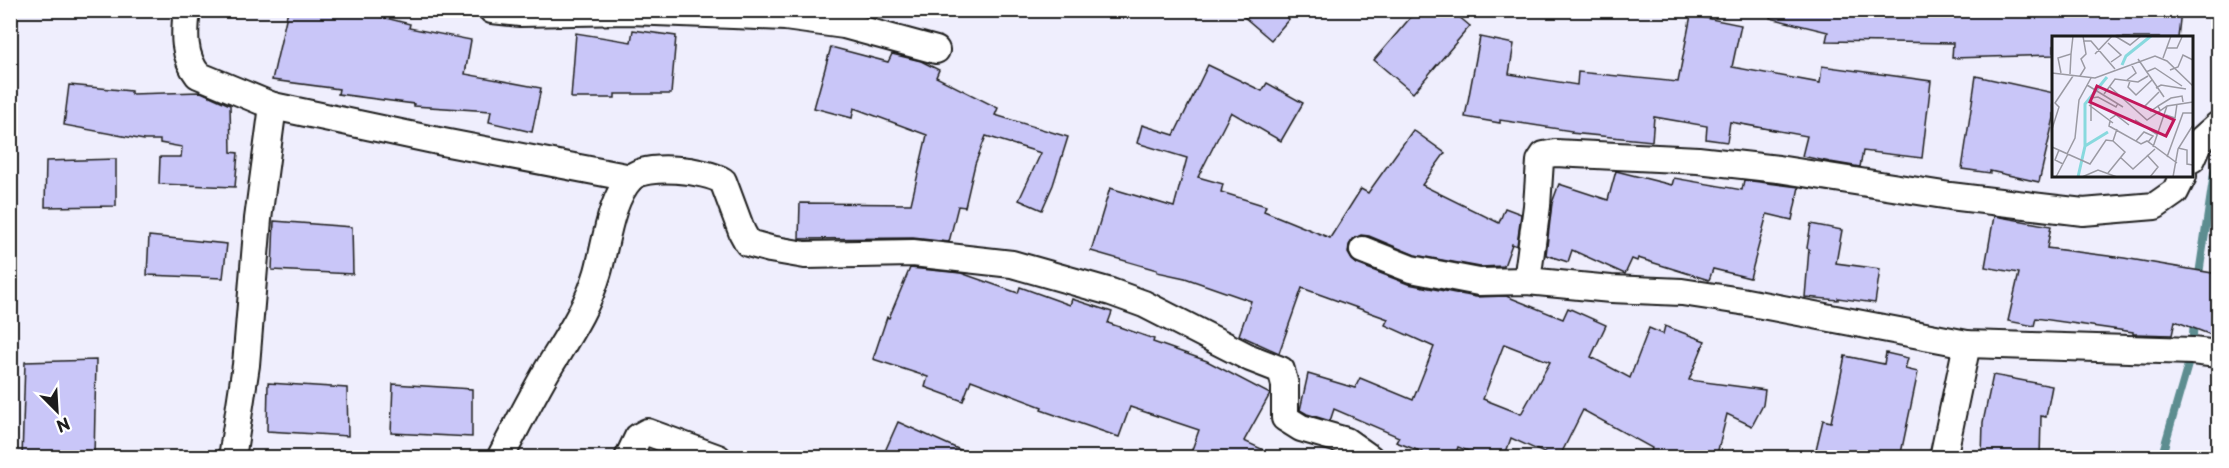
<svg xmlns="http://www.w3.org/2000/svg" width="2229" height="468" font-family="'Playpen Sans',sans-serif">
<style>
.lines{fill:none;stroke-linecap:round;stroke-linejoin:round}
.stream{stroke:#5d8d90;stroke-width:8}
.building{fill:#c9c6f8;stroke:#1c1c1c;stroke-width:1.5;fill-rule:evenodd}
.minor-casing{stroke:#1c1c1c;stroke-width:30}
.minor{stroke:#fff;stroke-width:26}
.inset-river{fill:none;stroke:#88d9de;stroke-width:3}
.inset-road{fill:none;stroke:#9b9aa3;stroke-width:1.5}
.view{fill:#c2185b;fill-opacity:0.15;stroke:#c2185b;stroke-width:3}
.inset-edge{fill:none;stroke:#1c1c1c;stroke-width:3}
</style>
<rect width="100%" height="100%" fill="#efeefd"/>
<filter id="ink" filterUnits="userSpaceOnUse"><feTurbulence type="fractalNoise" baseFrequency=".0167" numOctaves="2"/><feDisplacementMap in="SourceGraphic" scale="12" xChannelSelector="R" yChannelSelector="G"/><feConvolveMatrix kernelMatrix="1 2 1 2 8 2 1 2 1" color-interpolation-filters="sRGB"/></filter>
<g filter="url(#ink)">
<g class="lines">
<!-- stream -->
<g class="stream">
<polyline points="2198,281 2214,173 2218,159"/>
<polyline points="2161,458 2192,351 2194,319"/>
</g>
</g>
<!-- building -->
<g class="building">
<polygon points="288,10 354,10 410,24 409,28 471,40 465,74 541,88 532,132 489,122 491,111 414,106 414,104 338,94 339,89 272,80"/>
<polygon points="1236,10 1278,10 1289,19 1271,40"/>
<polygon points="1417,10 1451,10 1470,26 1413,93 1374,60"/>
<polygon points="1771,10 2181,10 2178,38 2054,38 2054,55 1952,58 1953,43 1826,41 1828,32 1770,18"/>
<polygon points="1691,15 1741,25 1732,67 1820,83 1822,66 1931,81 1922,158 1863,151 1860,167 1830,162 1802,156 1807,136 1730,122 1727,142 1706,139 1707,126 1654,117 1652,141 1571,133 1572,131 1500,120 1500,123 1465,117 1480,37 1514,44 1509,74 1577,85 1578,72 1678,82"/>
<polygon points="633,30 676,36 671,94 615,94 615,98 571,98 576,33 631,42"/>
<polygon points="831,47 888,62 892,54 921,61 939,70 936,77 998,108 995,115 1068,137 1053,185 1042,210 1019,200 1041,153 986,136 975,164 965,207 958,206 949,242 913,238 799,239 800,203 911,204 927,135 854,108 852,118 814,108"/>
<path d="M1208,65L1262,91L1267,83L1303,103L1281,141L1231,112L1198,177L1223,184L1221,192L1266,206L1264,211L1330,238L1361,189L1368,193L1413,130L1445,153L1422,185L1499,223L1505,208L1521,214L1517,246L1512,244L1504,266L1480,267L1415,255L1369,236L1361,235L1353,239L1349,245L1348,253L1352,260L1357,264L1408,284L1476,297L1506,296L1563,319L1568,308L1606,325L1591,357L1630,378L1649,328L1663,334L1665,326L1705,341L1689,380L1765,390L1763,405L1752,426L1727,414L1716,458H1649L1652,448L1583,410L1559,458H1555L1511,438L1504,458H1485L1458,447L1454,458H1420L1422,452L1396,442L1399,437L1334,409L1330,421L1307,414L1300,410L1308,374L1355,388L1360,378L1413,400L1434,347L1385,325L1388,319L1302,288L1279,353L1239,335L1251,301L1185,278L1157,272V270L1091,251L1110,188L1174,207L1187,158L1137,143L1142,125L1174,135ZM1504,344L1550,362L1521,414L1483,399Z"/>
<polygon points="1976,76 2054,93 2054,118 2039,182 1990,171 1990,173 1962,169"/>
<polygon points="69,85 131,91 131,94 201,92 230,105 231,152 238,153 235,187 159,184 160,157 181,157 182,147 160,143 160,140 144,140 64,125"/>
<polygon points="116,159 116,206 45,207 46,161"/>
<polygon points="1616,171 1672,185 1674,178 1742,190 1744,180 1799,187 1792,220 1767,214 1750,278 1713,269 1709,280 1638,258 1637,261 1632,259 1625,274 1572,250 1568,262 1546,255 1552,203 1559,184 1608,200"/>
<polygon points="1994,216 2051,226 2047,248 2124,258 2218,274 2218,324 2214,336 2175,321 2172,335 2136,334 2133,334 2133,332 2036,318 2034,326 2008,321 2019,273 1985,267"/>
<polygon points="274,221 352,227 353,274 272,270"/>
<polygon points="1811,224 1842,230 1836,263 1880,269 1875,303 1838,298 1838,300 1805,297 1809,249 1807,248"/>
<polygon points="149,236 227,244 223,278 147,275"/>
<polygon points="910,268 961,273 1018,293 1020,287 1070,305 1072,299 1112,312 1108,323 1154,339 1153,342 1207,361 1270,394 1244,441 1281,458 1189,458 1199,430 1130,407 1119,437 1041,410 1042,407 971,380 963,401 925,387 928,377 873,359 887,317 889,318"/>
<polygon points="1886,353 1908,358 1905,369 1918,372 1900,458 1814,458 1823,420 1831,422 1845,356 1884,364"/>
<polygon points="96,360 94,458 22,458 25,362"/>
<polygon points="1993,375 2052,386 2046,417 2041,416 2040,458 1982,458 1983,422"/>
<polygon points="268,383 347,388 348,436 267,431"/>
<polygon points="393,384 472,389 472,437 391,433"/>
<polygon points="898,422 978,458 882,458"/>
</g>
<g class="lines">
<defs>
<g id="minor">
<path d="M187,10C184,34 183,56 198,75L273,106L258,219L246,365L232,458"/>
<polyline points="492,10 520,13 630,11 785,17 844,25 936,50"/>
<polyline points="273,106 443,142 631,178"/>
<polyline points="2192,159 2200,141 2218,125"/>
<polyline points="1363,250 1411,269 1479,282 1527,281 1611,289 1682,292 1741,301 1967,344 2192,351 2218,354"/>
<polyline points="1527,281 1537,206 1540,161 1544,155 1555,153 1698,160 1778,169 1950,196 2083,212 2155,206 2175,192 2183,176"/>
<path d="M500,458C516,428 531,398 548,369C566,339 588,307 598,272C606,244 610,200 631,178C646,163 706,170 723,181L742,232L748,243L770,249L805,255L913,253L1012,264L1111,292L1144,304L1250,358L1281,370L1285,385V418L1301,428L1346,441L1370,458"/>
<polyline points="628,458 638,437 647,432 718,458"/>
<polyline points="1943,458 1967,344"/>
</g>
</defs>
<!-- minor casing -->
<use href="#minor" class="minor-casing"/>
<!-- minor -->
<use href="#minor" class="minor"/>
</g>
</g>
<!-- overview -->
<g transform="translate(2052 36)">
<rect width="141" height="141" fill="#efeefd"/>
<path class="inset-river" d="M70,29L74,20L99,0M33,110L56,96M26,141L33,110V68L55,41"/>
<path class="inset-road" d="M63,0L78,9L89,0M31,5H39L63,33M56,7L69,19L59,26M115,12H125L130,1M43,18L60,0M111,22L119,0M86,23L112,61M118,34L126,31L131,19L141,24M94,36L103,32L130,50M0,37L43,42L103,20L115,25L141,50M9,37L6,22L19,18L21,0M18,38L19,18M28,40L33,32L29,23L34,18L31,0M75,44L84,37L79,28M78,45L76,51L84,59L100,44M35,49L71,71M58,51L95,84L115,70L141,66M104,52L109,49L134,53M52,58L63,43L86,46L96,40M37,69L61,87M106,70L99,75L93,70L107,56M108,74L106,70L119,62L130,60L131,66M114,79L123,82L125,68M58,83L64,79L77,89M83,84L106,99M39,85V62L46,61L64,71L66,67M58,85L57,90L89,108L95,105L125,127M0,93L7,71L3,67L21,40M84,105L92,96L101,100L96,106M0,111L38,128L54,104L61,105L65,93M101,111L115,70M126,112L135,114V128L141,129M7,114L3,124L11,128M15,118L23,102L27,64L39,42M95,119L106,131L98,141M68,121L81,133L103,113M115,121L131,77H141M56,137L73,116L61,105M4,141L16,118M30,141L46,134L65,141M121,141L126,113L141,89"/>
<path class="view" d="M45,50L122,84L114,100L38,66Z"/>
<rect width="141" height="141" class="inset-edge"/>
</g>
<!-- margin -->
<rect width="2229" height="468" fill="none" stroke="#fff" stroke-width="36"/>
<rect x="18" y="18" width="2193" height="432" fill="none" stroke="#1c1c1c" stroke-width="2" filter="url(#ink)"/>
<!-- north arrow -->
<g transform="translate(57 411) rotate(156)" stroke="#ffffff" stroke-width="4.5" paint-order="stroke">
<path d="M0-4.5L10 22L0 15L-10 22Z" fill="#1c1c1c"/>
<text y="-9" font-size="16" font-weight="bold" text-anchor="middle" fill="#1c1c1c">N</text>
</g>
</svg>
